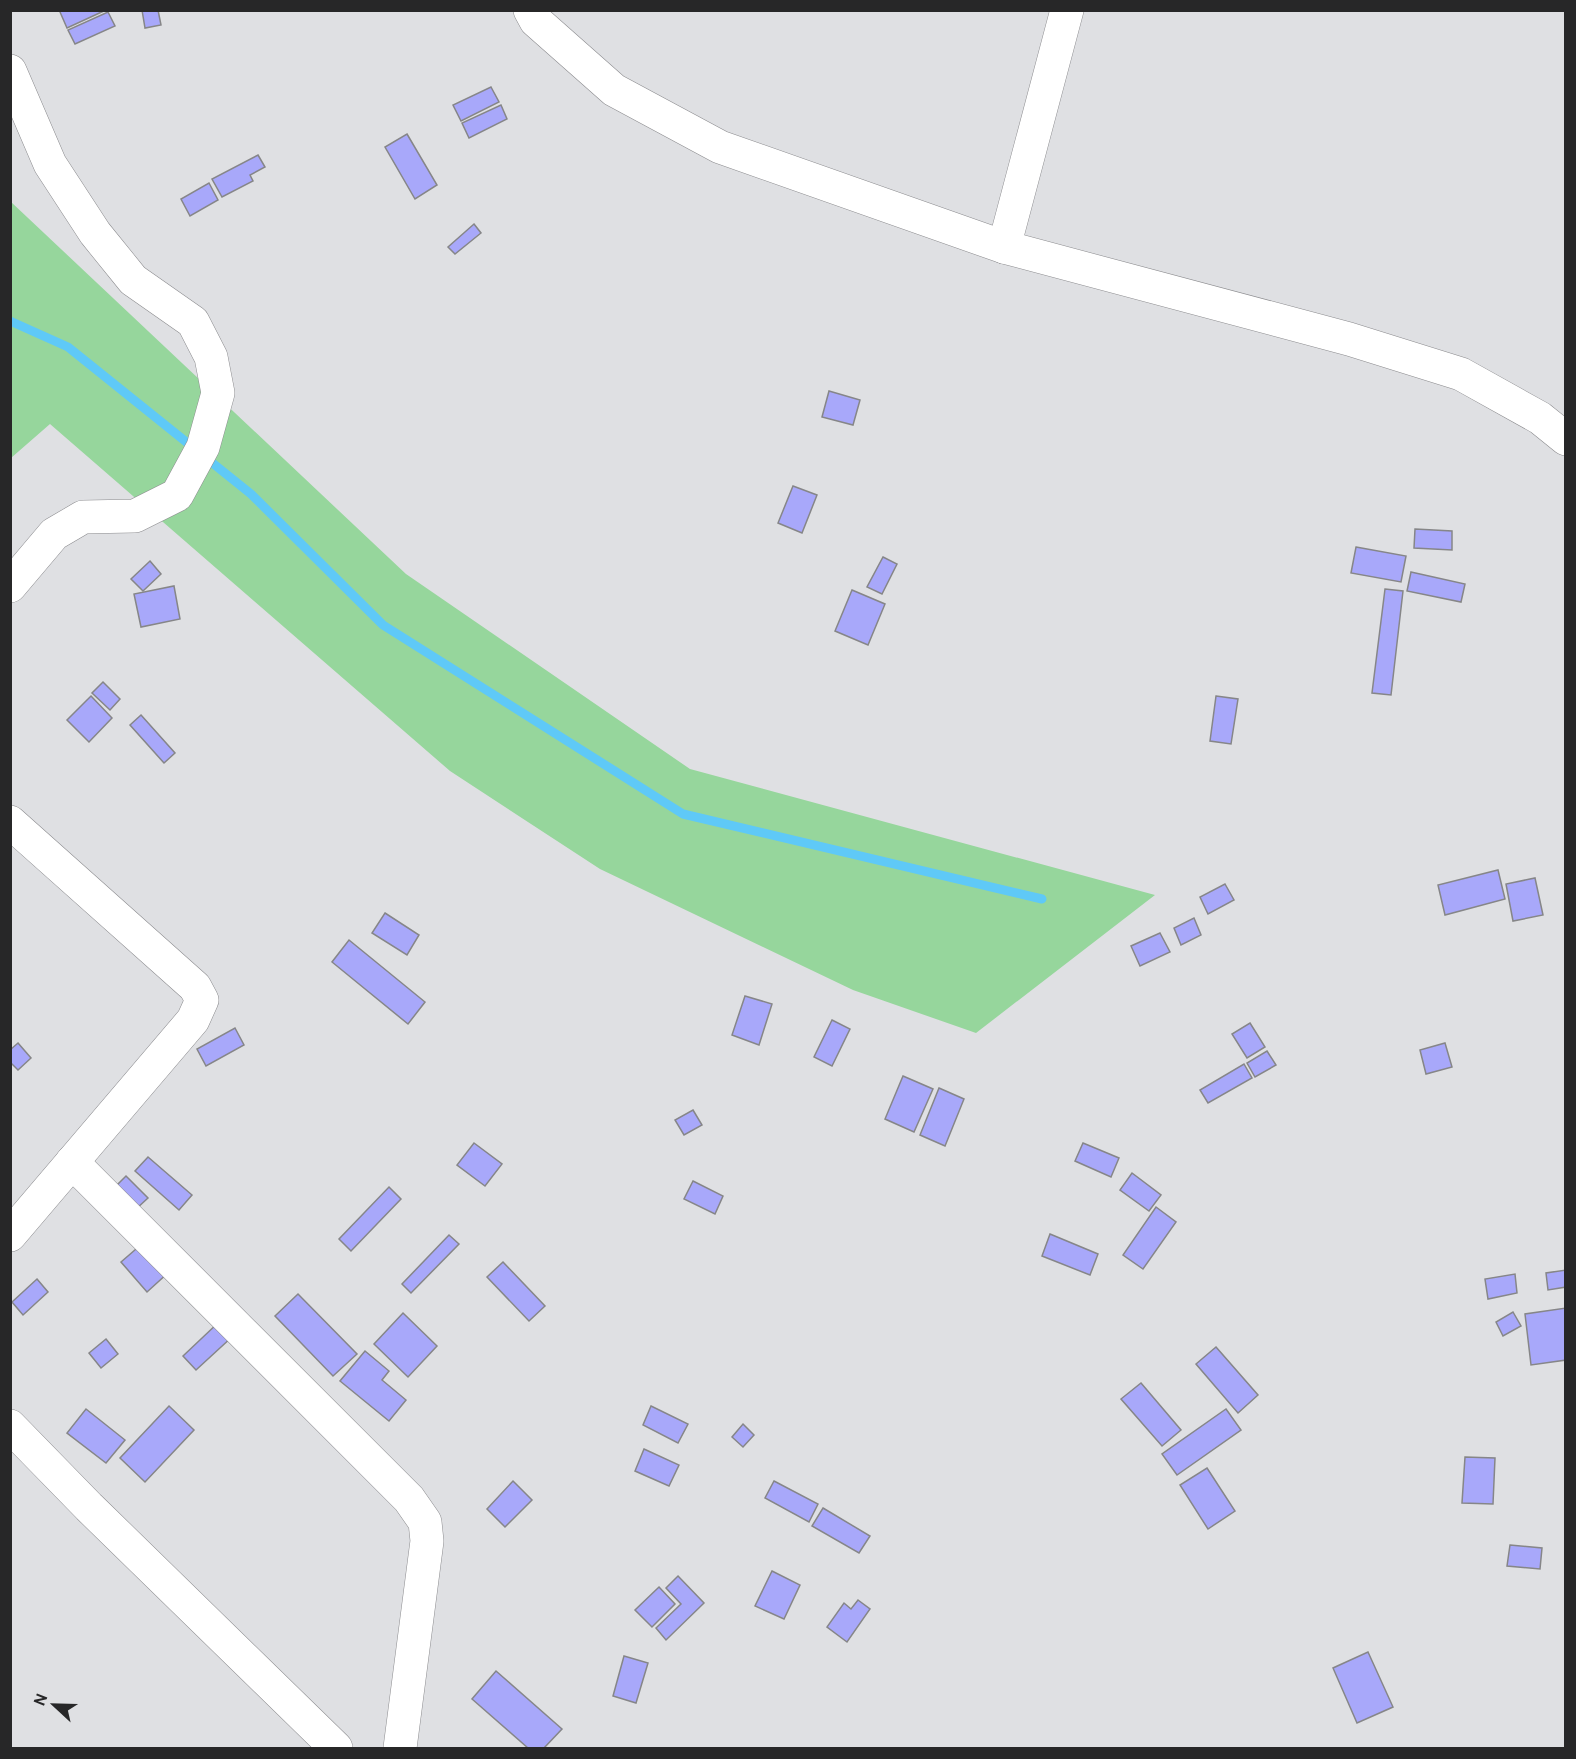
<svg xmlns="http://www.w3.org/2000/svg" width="1576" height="1759" font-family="Overpass,sans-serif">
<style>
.green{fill:#96d69c}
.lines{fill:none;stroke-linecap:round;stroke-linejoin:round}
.stream{stroke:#5fc9f7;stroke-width:9}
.building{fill:#a8a8fa;stroke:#868688;stroke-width:1.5}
.street-casing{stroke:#8b8b8e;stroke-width:34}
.secondary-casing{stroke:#8b8b8e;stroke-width:34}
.street{stroke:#fff;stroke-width:33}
.secondary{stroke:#fff;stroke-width:33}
</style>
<rect width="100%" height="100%" fill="#dfe0e3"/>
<!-- green -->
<polygon class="green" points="10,201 406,574 690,769 1155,895 976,1033 853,990 600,869 450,771 50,424 11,458"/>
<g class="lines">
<!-- stream -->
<polyline class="stream" points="10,321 68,347 251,494 383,625 683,814 1042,899"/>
</g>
<!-- building -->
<g class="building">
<polygon points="62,10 106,10 67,28 60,12"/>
<polygon points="142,10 158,10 161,25 145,28"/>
<polygon points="108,12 115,26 75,44 68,30"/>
<polygon points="491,87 499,102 461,121 453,105"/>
<polygon points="501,105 507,119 469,138 462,123"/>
<polygon points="407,134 437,185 415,199 385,147"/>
<polygon points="258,155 265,167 250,175 253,181 222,197 212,179"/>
<polygon points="209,183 218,200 190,216 181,199"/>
<polygon points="474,224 481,233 455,254 448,247"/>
<polygon points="829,391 860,400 853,425 822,417"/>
<polygon points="793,486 817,495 802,533 778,523"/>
<polygon points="1415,529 1452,531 1452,550 1414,548"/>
<polygon points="1356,547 1406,556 1401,582 1351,573"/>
<polygon points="883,557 897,564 882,594 867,587"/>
<polygon points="150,561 161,574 143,591 131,579"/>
<polygon points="1411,572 1465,584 1461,602 1407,591"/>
<polygon points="174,586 180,619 141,627 134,594"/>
<polygon points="1385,589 1403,591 1391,695 1372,693"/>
<polygon points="852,590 885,604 868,645 835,631"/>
<polygon points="103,682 120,699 110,710 92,693"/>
<polygon points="91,696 112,718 89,742 67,720"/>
<polygon points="1216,696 1238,699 1231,744 1210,741"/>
<polygon points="141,715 175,753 164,763 130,725"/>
<polygon points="1498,870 1505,899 1445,915 1438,885"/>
<polygon points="1535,878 1543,915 1513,921 1506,884"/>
<polygon points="1225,884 1234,900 1208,914 1200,897"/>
<polygon points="385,913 419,935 407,955 372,933"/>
<polygon points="1194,918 1201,935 1181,945 1174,928"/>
<polygon points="1160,933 1170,952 1140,966 1131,946"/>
<polygon points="349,940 425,1002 408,1024 332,962"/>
<polygon points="745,996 772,1004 759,1045 732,1035"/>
<polygon points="832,1020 850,1029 832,1066 814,1057"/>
<polygon points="1250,1023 1265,1047 1247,1058 1232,1034"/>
<polygon points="235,1028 244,1045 206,1066 197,1049"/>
<polygon points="18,1043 31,1058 18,1070 10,1062 10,1050"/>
<polygon points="1445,1043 1452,1067 1426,1074 1420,1050"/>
<polygon points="1267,1051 1276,1065 1255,1077 1247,1063"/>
<polygon points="1244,1064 1252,1078 1208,1103 1200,1090"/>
<polygon points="903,1076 933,1089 914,1132 885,1119"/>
<polygon points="939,1088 964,1099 945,1146 920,1135"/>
<polygon points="693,1110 702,1125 684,1135 675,1120"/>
<polygon points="474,1143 502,1164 485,1186 457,1165"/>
<polygon points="1083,1143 1119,1158 1111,1177 1075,1161"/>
<polygon points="148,1157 192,1195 179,1210 135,1171"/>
<polygon points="1132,1173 1161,1195 1149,1211 1120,1190"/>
<polygon points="126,1176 148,1198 136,1209 115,1187"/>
<polygon points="693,1181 723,1196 715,1214 684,1199"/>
<polygon points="389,1187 401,1199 351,1251 339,1239"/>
<polygon points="1156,1207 1176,1222 1143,1269 1123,1255"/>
<polygon points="1050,1234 1098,1254 1090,1275 1042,1256"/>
<polygon points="449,1235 459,1244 411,1293 402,1284"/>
<polygon points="143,1243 169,1272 147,1292 121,1262"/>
<polygon points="503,1262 545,1306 529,1321 487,1277"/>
<polygon points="1566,1270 1566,1287 1548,1290 1546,1273"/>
<polygon points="1515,1274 1517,1293 1488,1299 1485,1279"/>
<polygon points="37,1279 48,1292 23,1315 12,1302"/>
<polygon points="298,1294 357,1354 333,1376 275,1316"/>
<polygon points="1566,1308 1566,1360 1531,1365 1525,1314"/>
<polygon points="1513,1312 1521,1326 1503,1336 1496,1322"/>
<polygon points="403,1313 437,1346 408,1377 374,1344"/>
<polygon points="220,1321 233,1336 196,1370 183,1356"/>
<polygon points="106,1339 118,1354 101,1368 89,1353"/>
<polygon points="1216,1347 1258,1395 1238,1413 1196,1364"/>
<polygon points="365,1351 389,1371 382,1380 406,1400 389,1421 340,1381"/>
<polygon points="1141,1383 1181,1430 1162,1446 1121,1399"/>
<polygon points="169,1406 194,1430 145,1482 120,1458"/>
<polygon points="651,1406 688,1424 678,1443 643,1425"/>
<polygon points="86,1409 125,1440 106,1463 67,1433"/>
<polygon points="1226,1409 1241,1430 1177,1475 1162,1454"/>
<polygon points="743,1424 754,1435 743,1447 732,1437"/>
<polygon points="644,1449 679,1465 669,1486 635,1471"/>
<polygon points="1465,1457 1495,1458 1493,1504 1462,1503"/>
<polygon points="1207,1468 1235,1511 1208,1529 1180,1485"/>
<polygon points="513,1481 532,1500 505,1527 487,1509"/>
<polygon points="774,1481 818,1504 809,1522 765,1498"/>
<polygon points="823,1508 870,1536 859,1553 812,1526"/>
<polygon points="1510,1545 1542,1548 1540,1569 1507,1566"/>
<polygon points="772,1571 800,1585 784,1619 755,1606"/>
<polygon points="678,1576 704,1603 666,1640 656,1628 681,1604 666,1588"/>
<polygon points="659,1587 675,1604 652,1627 635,1610"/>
<polygon points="858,1600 870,1609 847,1642 827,1627 844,1603 851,1609"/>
<polygon points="1368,1652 1393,1707 1357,1723 1333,1668"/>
<polygon points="624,1656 648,1663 636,1703 613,1696"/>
<polygon points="496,1671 562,1729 544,1748 528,1748 472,1699"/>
</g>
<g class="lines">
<defs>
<g id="street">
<polyline points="10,71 50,164 95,233 133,280 193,322 211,357 218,393 203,447 177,495 135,516 83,517 54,534 10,586"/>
<polyline points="1004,247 1067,10"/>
<polyline points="10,822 195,987 202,1000 193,1020 10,1235"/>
<polyline points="72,1162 409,1499 425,1522 427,1541 400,1748"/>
<polyline points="10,1426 89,1507 336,1748"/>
</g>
<polyline id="secondary" points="530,10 536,21 614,90 720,147 1004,247 1349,339 1461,374 1540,418 1566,439"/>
</defs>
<!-- street casing -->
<use href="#street" class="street-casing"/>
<!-- secondary casing -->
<use href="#secondary" class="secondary-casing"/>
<!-- street -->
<use href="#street" class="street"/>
<!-- secondary -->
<use href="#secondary" class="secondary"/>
</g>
<!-- border -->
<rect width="1576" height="1759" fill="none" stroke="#272728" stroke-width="24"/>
<!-- north arrow -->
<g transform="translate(54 1705) rotate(292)" stroke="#dfe0e3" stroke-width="4.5" paint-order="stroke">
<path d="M0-4.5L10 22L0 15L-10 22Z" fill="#272728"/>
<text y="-9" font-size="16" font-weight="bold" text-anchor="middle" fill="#272728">N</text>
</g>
</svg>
